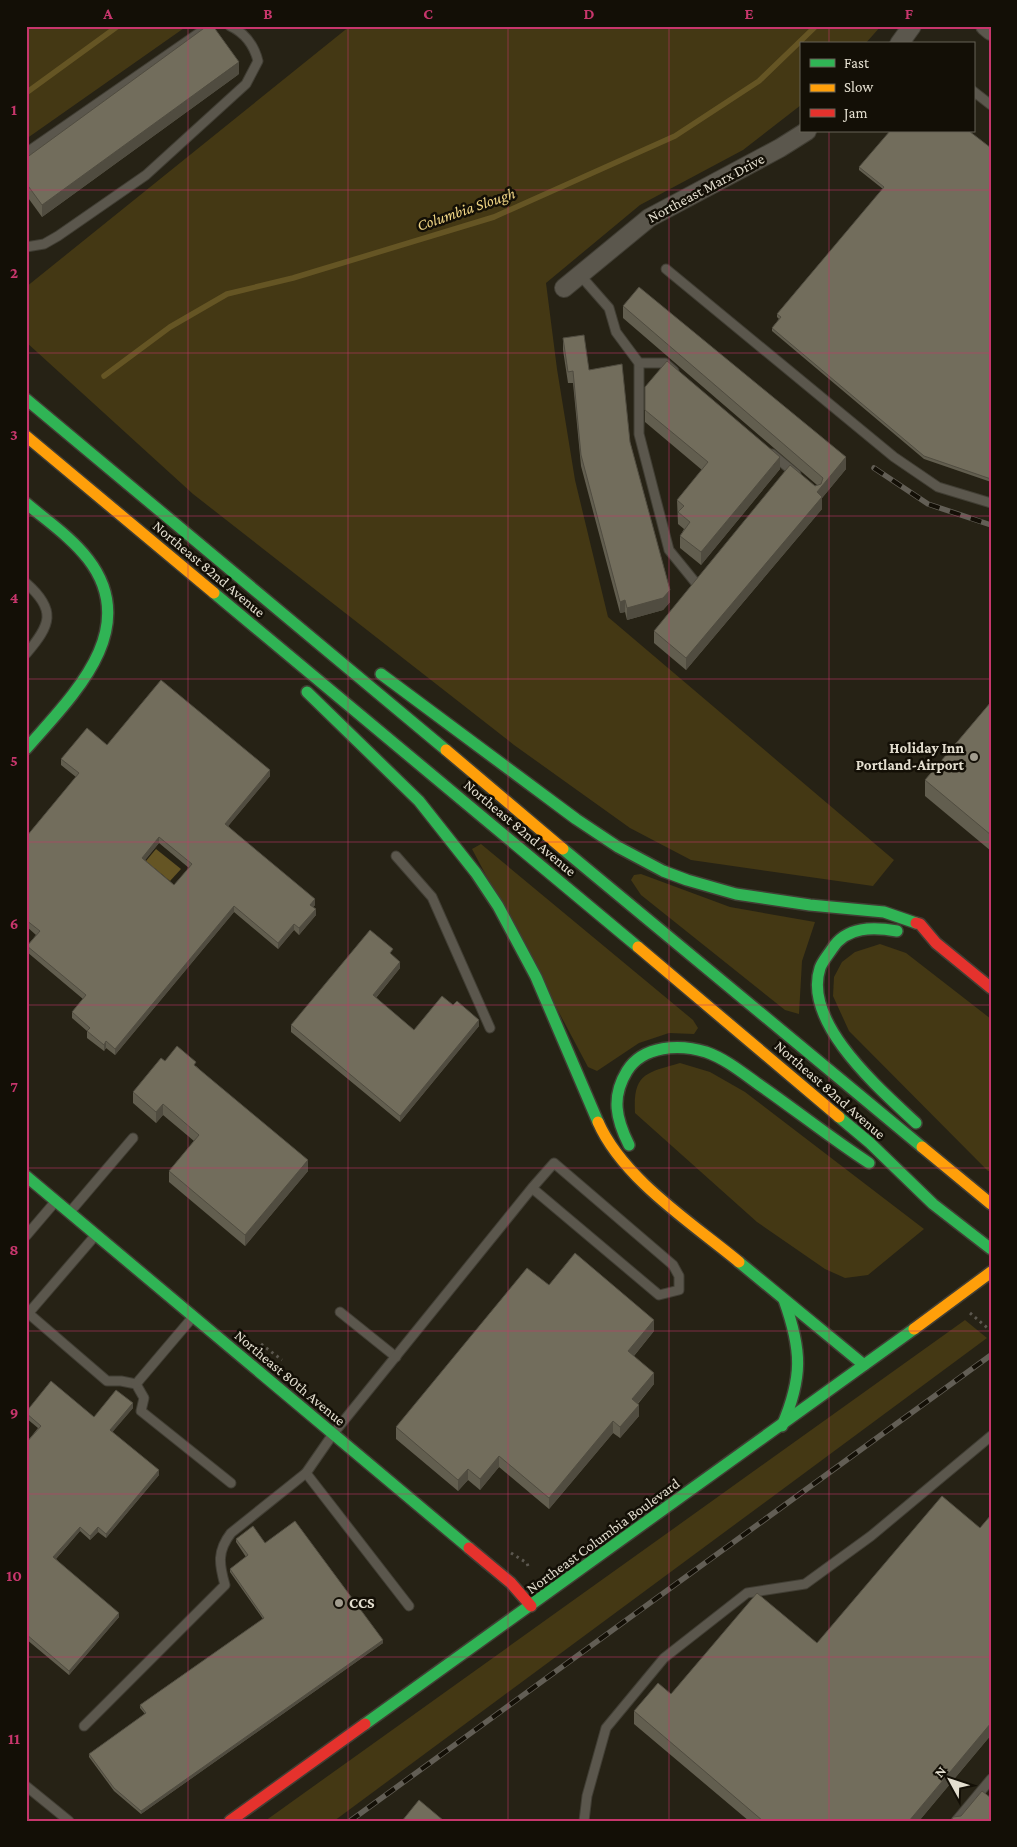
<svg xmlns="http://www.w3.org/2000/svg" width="1017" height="1847" font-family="'Crimson Pro',serif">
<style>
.green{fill:#443814}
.water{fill:#655524}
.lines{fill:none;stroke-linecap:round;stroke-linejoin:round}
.stream{stroke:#655524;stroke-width:5.5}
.lane-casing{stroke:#413e34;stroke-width:11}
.street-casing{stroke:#413e34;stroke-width:20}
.fast-casing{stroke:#413e34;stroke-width:14}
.slow-casing{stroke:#413e34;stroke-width:14}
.jam-casing{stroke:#413e34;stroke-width:14}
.path{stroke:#5c584f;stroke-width:3;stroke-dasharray:2.5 4;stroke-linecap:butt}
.lane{stroke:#5b574d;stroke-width:9}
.street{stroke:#5b574d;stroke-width:18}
.fast{stroke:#30b455;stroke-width:11}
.slow{stroke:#ff9f0a;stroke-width:11}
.jam{stroke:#e5322d;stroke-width:11}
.rail-casing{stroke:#625e55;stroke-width:5.5}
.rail{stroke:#130f06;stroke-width:4;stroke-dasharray:11;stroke-linecap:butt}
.wall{fill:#625e4f;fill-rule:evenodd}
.shaded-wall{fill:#504c40}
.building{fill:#726d5c;stroke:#504c40;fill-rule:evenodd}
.grid{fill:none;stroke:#c7366c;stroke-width:1;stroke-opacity:0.55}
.poi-dot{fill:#a19c8e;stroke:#130f06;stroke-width:2}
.labels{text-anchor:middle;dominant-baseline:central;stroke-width:5;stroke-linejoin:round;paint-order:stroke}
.street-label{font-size:15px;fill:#e3decf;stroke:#130f06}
.poi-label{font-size:15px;font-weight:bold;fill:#e3decf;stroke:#130f06;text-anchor:end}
.water-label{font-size:16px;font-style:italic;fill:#efd484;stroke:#130f06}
.neatline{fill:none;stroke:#c7366c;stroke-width:2}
.grid-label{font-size:16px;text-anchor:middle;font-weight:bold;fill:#c7366c}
</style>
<rect width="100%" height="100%" fill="#262215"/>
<!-- green -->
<g class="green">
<polygon points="26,26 187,26 26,139"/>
<polygon points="350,26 881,26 865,44 801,44 801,105 743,150 640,205 546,283 557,369 575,480 608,617 894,860 873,886 691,860 630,828 514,745 193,494 26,342 26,287"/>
<polygon points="481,844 693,1020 698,1028 694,1034 669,1033 639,1043 597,1071 588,1067 472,849"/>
<polygon points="641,874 730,907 815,922 802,961 799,1014 785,1010 641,895 631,880 634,875"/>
<polygon points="880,944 906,953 991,1019 991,1171 988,1171 849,1031 833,996 834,977 842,962 855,952"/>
<path d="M680,1063L710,1072L745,1092L924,1229L868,1275L845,1278L825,1269L757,1222L635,1113C633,1074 645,1073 680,1063Z"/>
<polygon points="965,1320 987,1338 334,1821 265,1821"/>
</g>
<!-- water -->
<polygon class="water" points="156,849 181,869 170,881 146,861"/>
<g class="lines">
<!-- stream -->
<g class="stream">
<polyline points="26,93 118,26"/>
<polyline points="104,376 170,327 227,294 293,278 494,217 675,136 759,81 816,26"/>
</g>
<defs>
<g id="lane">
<polyline points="973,91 991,105"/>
<polyline points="26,153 199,33 211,26"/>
<path d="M26,247L44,244L58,236L146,175L246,84L258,61C254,45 245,33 230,26"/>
<polyline points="666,269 894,457 938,487 991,503"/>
<polyline points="580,275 609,308 616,332 639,363 639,434 669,550 695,582"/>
<polyline points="639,363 665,363 674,371"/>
<polyline points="772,454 796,474"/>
<path d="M26,583C57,610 51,625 26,654"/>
<polyline points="396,856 432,897 490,1028"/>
<polyline points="70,1212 133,1138"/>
<polyline points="26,1236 55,1202"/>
<polyline points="340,1312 396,1357"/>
<polyline points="28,1313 107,1381 121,1381 136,1384 144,1398 141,1411 231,1483"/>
<polyline points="26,1316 94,1237"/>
<polyline points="136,1384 192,1318"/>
<polyline points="409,1606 306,1473 333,1434 532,1188 659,1295 679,1290 679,1276 673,1265 554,1163 532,1188"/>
<path d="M84,1726L225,1585C219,1564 217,1551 231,1533L306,1473"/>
<polyline points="26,1786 69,1821"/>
<polyline points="584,1821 587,1796 606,1728 664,1658 747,1593 805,1584 871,1536 991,1436"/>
<polyline points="956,1821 991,1779"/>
</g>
<g id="street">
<polyline points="985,26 991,31"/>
<polyline points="899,44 912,26"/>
<polyline points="564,288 649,218 780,148 807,131"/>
</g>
<g id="fast">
<polyline points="26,399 446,750"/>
<path d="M26,503C47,521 71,537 88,559C143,630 71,697 26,749"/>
<polyline points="214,593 638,947"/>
<polyline points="381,674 576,819 618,847 663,871 687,880 736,894 810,905 884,912 916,923"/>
<polyline points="307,692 419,801 476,873 498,906 536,977 598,1122"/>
<polyline points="563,849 922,1147"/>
<path d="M897,931C874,927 846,926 832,949C828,955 822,962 820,968C802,1023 881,1090 916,1123"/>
<polyline points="839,1117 870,1143 933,1204 991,1249"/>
<path d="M629,1145C616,1119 611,1097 627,1071C643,1045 680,1044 706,1052C726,1059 744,1074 761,1086C797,1111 832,1139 869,1163"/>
<polyline points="26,1176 469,1548"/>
<polyline points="739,1262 864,1365"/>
<path d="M782,1426C803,1377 802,1350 784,1300"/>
<polyline points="365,1724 914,1329"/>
</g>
<g id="slow">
<polyline points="26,436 214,593"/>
<polyline points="446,750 563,849"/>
<polyline points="638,947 839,1117"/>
<path d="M598,1122C623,1179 692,1223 739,1262"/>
<polyline points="922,1147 991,1204"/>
<polyline points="914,1329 991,1272"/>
</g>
<g id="jam">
<polyline points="916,923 920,924 936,943 991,988"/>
<polyline points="469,1548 511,1583 531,1606"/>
<polyline points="230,1821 365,1724"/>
</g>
</defs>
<!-- lane casing -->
<use href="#lane" class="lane-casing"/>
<!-- street casing -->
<use href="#street" class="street-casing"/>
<!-- fast casing -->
<use href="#fast" class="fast-casing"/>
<!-- slow casing -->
<use href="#slow" class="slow-casing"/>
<!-- jam casing -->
<use href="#jam" class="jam-casing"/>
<!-- path -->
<g class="path">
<polyline points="970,1313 991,1331"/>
<polyline points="261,1344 282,1360"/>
<polyline points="511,1553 527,1563 528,1566"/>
</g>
<!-- lane -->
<use href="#lane" class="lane"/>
<!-- street -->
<use href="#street" class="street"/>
<!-- fast -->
<use href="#fast" class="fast"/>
<!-- slow -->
<use href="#slow" class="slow"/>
<!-- jam -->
<use href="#jam" class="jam"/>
<defs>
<g id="rail">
<polyline points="874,468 928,504 991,525"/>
<polyline points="350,1821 991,1355"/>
</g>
</defs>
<!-- rail casing -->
<use href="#rail" class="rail-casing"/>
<!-- rail -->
<use href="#rail" class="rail"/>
</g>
<!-- wall -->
<g class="wall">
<polygon points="239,74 42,217 26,195 26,158"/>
<polygon points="991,148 991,482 924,459 772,331 772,328 779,319 777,317 777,314 883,189 859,170 859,167"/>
<polygon points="623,306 846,469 822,498 822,509 686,670 654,643 654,631 815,486 817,485 623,318"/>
<polygon points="563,338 589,370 630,442 670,602 663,610 627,620 625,612 620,613 581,466 573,383 568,383 563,350"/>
<polygon points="645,387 780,469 701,565 680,548 680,536 684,529 678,524 677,500 702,470 645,422"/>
<polygon points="991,702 991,851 925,796 925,780"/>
<path d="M107,745L270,776L228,826L315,905L313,907L316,915L299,935L294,930L278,949L234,912L115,1055L106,1048L104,1051L87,1038V1031L72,1018V1012L83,999L27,952V946L36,935L26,926V837L76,777L61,765V759ZM159,843L189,868L174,885L145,860Z"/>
<polygon points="393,956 400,968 376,998 414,1030 479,1026 400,1122 291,1032 291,1025"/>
<polygon points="165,1061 196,1066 308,1171 245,1246 169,1182 169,1171 194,1141 163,1115 156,1123 133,1103 133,1092"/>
<polygon points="549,1285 654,1331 634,1356 654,1384 638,1404 639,1416 620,1438 613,1433 549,1509 499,1467 480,1490 468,1480 458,1491 396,1439 396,1427"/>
<polygon points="133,1408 112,1432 159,1475 106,1538 98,1532 90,1540 80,1531 56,1559 119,1617 69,1675 26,1639 26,1443 38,1428 26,1418 26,1412 94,1417"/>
<polygon points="991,1515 991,1735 919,1821 749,1821 634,1724 634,1711 671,1694 817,1643 980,1528"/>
<polygon points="236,1539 265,1543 383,1643 141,1814 114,1791 89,1757 89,1754 145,1714 140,1708 140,1705 263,1619 230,1572 230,1569 246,1557 236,1542"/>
</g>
<!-- shaded-wall -->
<g class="shaded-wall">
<polygon points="239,62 239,74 42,217 42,205"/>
<polygon points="780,457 780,469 701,565 701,552"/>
<polygon points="846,457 846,469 822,498 822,509 686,670 686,658 817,492"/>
<polygon points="670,590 670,602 663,610 627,620 627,608"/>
<polygon points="625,600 625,612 620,613 620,602"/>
<polygon points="270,770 270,776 225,830 225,824"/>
<polygon points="159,837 159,843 142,864 142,858"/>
<polygon points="315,899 315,905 310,911 310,905"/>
<polygon points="234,906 234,912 115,1055 115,1049"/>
<polygon points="316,909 316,915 299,935 299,928"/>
<polygon points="294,924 294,930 278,949 278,943"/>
<polygon points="400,962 400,968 373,1001 373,995"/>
<polygon points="479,1020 479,1026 400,1122 400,1116"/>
<polygon points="106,1041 106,1048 104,1051 104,1045"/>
<polygon points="163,1104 163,1115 156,1123 156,1112"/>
<polygon points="308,1160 308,1171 245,1246 245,1235"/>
<polygon points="654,1320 654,1331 628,1363 628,1351"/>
<polygon points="654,1373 654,1384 632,1410 632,1399"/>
<polygon points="133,1403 133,1408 110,1435 110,1430"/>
<polygon points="639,1405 639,1416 620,1438 620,1427"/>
<polygon points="613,1421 613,1433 549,1509 549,1498"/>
<polygon points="499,1456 499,1467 480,1490 480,1479"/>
<polygon points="468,1469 468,1480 458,1491 458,1480"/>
<polygon points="159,1470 159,1475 106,1538 106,1534"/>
<polygon points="80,1527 80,1531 53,1562 53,1557"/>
<polygon points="98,1527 98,1532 90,1540 90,1536"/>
<polygon points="119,1613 119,1617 69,1675 69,1671"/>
<polygon points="383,1640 383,1643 141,1814 141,1811"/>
<polygon points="991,1723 991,1735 919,1821 909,1821"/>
</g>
<!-- building -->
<g class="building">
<polygon points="207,26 213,26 239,62 42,205 26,183 26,158"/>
<polygon points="890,131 969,131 991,148 991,479 924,456 772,328 781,317 777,314 884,187 859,167"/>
<polygon points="639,287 846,457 817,492 822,497 686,658 654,631 790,465 815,486 821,484 823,478 623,306"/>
<polygon points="584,335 589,370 622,364 630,442 670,590 663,598 627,608 625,600 620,602 581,455 573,371 568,372 563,338"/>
<polygon points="667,361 780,457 701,552 680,536 690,522 678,512 684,506 677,500 708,462 645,410 645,387"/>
<path d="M161,680L270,770L225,824L315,899L310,905L316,909L299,928L294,924L278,943L234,906L115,1049L106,1041L104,1045L87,1031L90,1028L72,1012L86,995L27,946L40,931L26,920V837L79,773L61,759L87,728L107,745ZM159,837L192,864L174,885L142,858Z"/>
<polygon points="991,702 991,835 925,780"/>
<polygon points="370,930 393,949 390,953 400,962 373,995 414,1030 442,996 453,1005 457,1001 479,1020 400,1116 291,1025"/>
<polygon points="177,1046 196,1062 194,1065 308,1160 245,1235 169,1171 199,1135 163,1104 156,1112 133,1092 161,1058 165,1061"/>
<polygon points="575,1253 654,1320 628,1351 654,1373 632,1399 639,1405 620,1427 613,1421 549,1498 499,1456 480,1479 468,1469 458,1480 396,1427 527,1268 549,1285"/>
<polygon points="51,1381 94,1417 116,1390 133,1403 110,1430 159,1470 106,1534 98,1527 90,1536 80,1527 53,1557 119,1613 69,1671 26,1634 26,1443 41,1426 26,1413 26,1412"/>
<polygon points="942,1496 980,1528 991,1515 991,1723 909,1821 763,1821 634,1711 658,1683 671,1694 757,1593 817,1643"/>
<polygon points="295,1521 383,1640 141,1811 114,1788 89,1754 146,1713 140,1705 264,1618 230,1569 248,1555 236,1539 253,1526 265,1543"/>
<polygon points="982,1791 991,1798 991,1821 951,1821 953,1817 961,1816"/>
<polygon points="419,1800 444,1821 402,1821"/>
</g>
<!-- grid -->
<path class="grid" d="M188,26V1821M348,26V1821M508,26V1821M669,26V1821M829,26V44M829,131V1821M26,190H991M26,353H991M26,516H991M26,679H991M26,842H991M26,1005H991M26,1168H991M26,1331H991M26,1494H991M26,1657H991"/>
<!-- markers -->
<g class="poi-dot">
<circle cx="974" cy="757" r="5"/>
<circle cx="339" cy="1603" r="5"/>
</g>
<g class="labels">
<!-- street labels -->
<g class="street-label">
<text transform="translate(706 188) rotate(-28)">Northeast Marx Drive</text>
<text transform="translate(209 569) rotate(40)">Northeast 82nd Avenue</text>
<text transform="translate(520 828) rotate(40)">Northeast 82nd Avenue</text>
<text transform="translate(830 1090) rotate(41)">Northeast 82nd Avenue</text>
<text transform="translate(290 1378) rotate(40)">Northeast 80th Avenue</text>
<text transform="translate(603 1536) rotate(-36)">Northeast Columbia Boulevard</text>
</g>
<!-- poi labels -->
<g class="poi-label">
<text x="964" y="748">Holiday Inn<tspan x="964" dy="17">Portland-Airport</tspan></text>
<text x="349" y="1603" text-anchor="start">CCS</text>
</g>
<!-- water labels -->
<g class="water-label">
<text transform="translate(466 209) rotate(-19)">Columbia Slough</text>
</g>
</g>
<!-- border -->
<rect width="1017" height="1847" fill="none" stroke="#130f06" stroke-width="55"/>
<!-- legend -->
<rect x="800" y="42" width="175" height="90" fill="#130f06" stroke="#666256"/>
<rect x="810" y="59" width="25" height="8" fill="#30b455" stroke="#666256"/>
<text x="844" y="68" font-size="15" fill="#e3decf">Fast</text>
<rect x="810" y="84" width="25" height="8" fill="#ff9f0a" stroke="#666256"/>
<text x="844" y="92" font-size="15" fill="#e3decf">Slow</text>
<rect x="810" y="109" width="25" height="8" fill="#e5322d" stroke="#666256"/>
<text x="844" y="118" font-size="15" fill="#e3decf">Jam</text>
<!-- north arrow -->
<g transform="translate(950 1780) rotate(310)" stroke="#130f06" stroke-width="4" paint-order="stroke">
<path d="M0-4L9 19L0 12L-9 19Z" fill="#e3decf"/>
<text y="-8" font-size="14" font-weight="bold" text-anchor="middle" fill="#e3decf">N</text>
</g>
<rect x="28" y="28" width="962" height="1792" class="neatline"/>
<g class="grid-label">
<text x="108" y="19">A</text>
<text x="268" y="19">B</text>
<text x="428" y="19">C</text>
<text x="589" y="19">D</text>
<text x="749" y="19">E</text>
<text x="909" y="19">F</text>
<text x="14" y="115">1</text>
<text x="14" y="278">2</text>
<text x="14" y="440">3</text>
<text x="14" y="603">4</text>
<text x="14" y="766">5</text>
<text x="14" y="929">6</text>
<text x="14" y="1092">7</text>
<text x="14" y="1255">8</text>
<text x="14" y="1418">9</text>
<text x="14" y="1581">10</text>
<text x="14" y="1744">11</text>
</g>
</svg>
